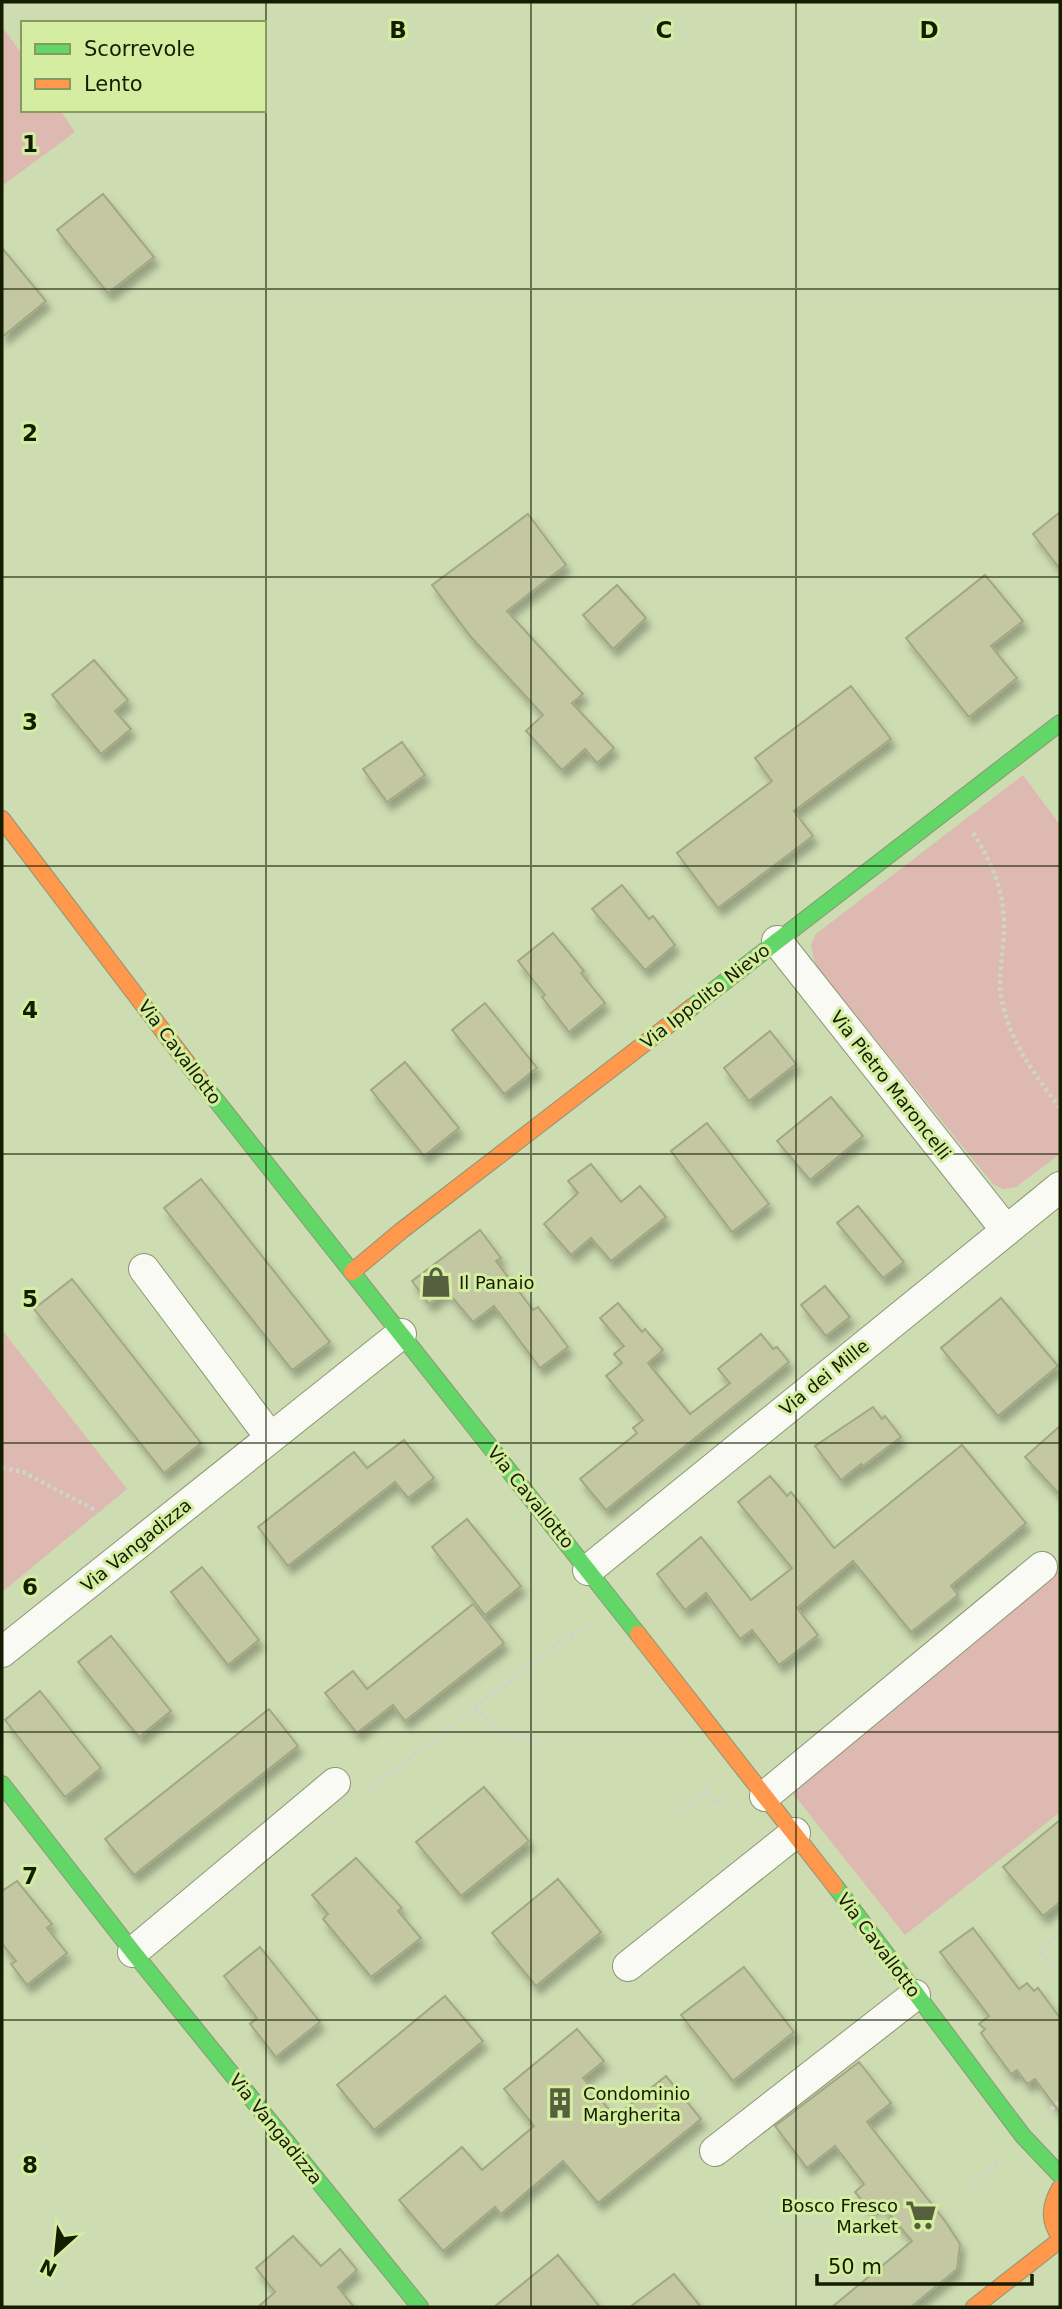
<svg xmlns="http://www.w3.org/2000/svg" width="1062" height="2309" font-family="'DejaVu Sans',sans-serif">
<style>
.green{fill:#ddb9b1}
.building{fill:#c3c7a2;stroke:#a2a784;stroke-width:2;filter:url(#shadow)}
.lines{fill:none;stroke-linecap:round;stroke-linejoin:round}
.street-casing{stroke:#8c9675;stroke-width:32}
.fast-casing{stroke:#8c9675;stroke-width:18}
.slow-casing{stroke:#8c9675;stroke-width:18}
.path{stroke:#d0d4c6;stroke-width:4.5;stroke-dasharray:3.5 3.5;stroke-linecap:butt}
.street{stroke:#f8faf3;stroke-width:30}
.fast{stroke:#63d668;stroke-width:16}
.slow{stroke:#ff974d;stroke-width:16}
.grid{fill:none;stroke:#151d01;stroke-width:2;stroke-opacity:0.55}
.labels{text-anchor:middle;dominant-baseline:central;stroke-width:6;stroke-linejoin:round;paint-order:stroke}
.street-label{font-size:18px;fill:#151d01;stroke:#d4eda0}
.poi-label{font-size:18px;fill:#151d01;stroke:#d4eda0;text-anchor:start}
.grid-label{font-size:23px;text-anchor:middle;font-weight:bold;fill:#151d01;stroke:#d4eda0;stroke-width:6;stroke-linejoin:round;paint-order:stroke}
</style>
<defs>
<filter id="shadow"><feDropShadow dx="4.5" dy="8" stdDeviation="3.5" flood-color="#0004"/></filter>
</defs>
<rect width="100%" height="100%" fill="#cedcb2"/>
<!-- green -->
<g class="green">
<polygon points="2,26 23,56 23,110 60,110 75,132 2,186"/>
<polygon points="1023,775 1060,825 1060,1154 1016,1187 1003,1189 993,1184 815,964 811,945 816,934"/>
<polygon points="2,1330 127,1489 2,1592"/>
<polygon points="1060,1570 1060,1812 905,1935 791,1791"/>
</g>
<!-- building -->
<g class="building">
<polygon points="103,194 154,257 108,293 57,230"/>
<polygon points="2,248 46,301 2,337"/>
<polygon points="1060,512 1060,569 1033,534"/>
<polygon points="528,514 566,565 507,611 583,694 572,703 614,748 597,763 585,749 562,770 526,731 543,715 471,637 432,585"/>
<polygon points="985,575 1023,621 991,646 1017,678 969,717 906,638"/>
<polygon points="617,585 646,618 613,649 583,615"/>
<polygon points="94,660 128,700 115,711 131,729 101,754 52,695"/>
<polygon points="851,686 891,739 794,811 813,836 718,908 677,853 772,781 755,758"/>
<polygon points="402,742 425,775 387,802 363,769"/>
<polygon points="622,885 649,919 653,916 675,945 645,970 592,909"/>
<polygon points="553,933 584,971 581,973 605,1003 569,1032 542,997 545,995 518,961"/>
<polygon points="485,1003 537,1068 504,1094 452,1030"/>
<polygon points="770,1031 796,1064 749,1101 724,1068"/>
<polygon points="405,1062 459,1128 424,1156 371,1090"/>
<polygon points="831,1097 863,1136 810,1180 777,1141"/>
<polygon points="707,1123 769,1204 732,1232 671,1151"/>
<polygon points="591,1164 621,1202 640,1186 666,1217 611,1261 591,1238 571,1255 544,1224 578,1193 568,1181"/>
<polygon points="201,1179 330,1342 292,1370 164,1208"/>
<polygon points="858,1206 904,1262 883,1278 837,1223"/>
<polygon points="480,1230 501,1258 496,1261 533,1310 538,1307 568,1347 540,1368 494,1306 473,1322 447,1291 429,1304 412,1281"/>
<polygon points="72,1279 201,1443 164,1473 34,1309"/>
<polygon points="825,1286 850,1317 826,1336 801,1305"/>
<polygon points="1001,1298 1058,1366 998,1416 941,1348"/>
<polygon points="618,1303 642,1332 645,1329 663,1350 648,1363 690,1414 730,1383 718,1369 761,1334 773,1349 777,1347 789,1362 606,1510 580,1479 637,1433 633,1428 643,1420 606,1376 622,1363 614,1354 624,1346 600,1318"/>
<polygon points="873,1407 882,1419 885,1416 901,1437 863,1466 861,1464 841,1480 815,1446"/>
<polygon points="1060,1426 1060,1495 1025,1457"/>
<polygon points="404,1440 434,1478 408,1498 395,1482 288,1566 258,1527 354,1452 367,1468"/>
<polygon points="962,1445 1026,1523 951,1586 958,1595 911,1632 853,1561 797,1608 818,1635 779,1665 752,1630 740,1639 706,1593 685,1610 657,1574 701,1537 751,1600 792,1568 738,1502 770,1476 787,1496 791,1492 834,1548"/>
<polygon points="467,1519 521,1586 485,1615 432,1547"/>
<polygon points="202,1567 259,1640 228,1665 171,1592"/>
<polygon points="473,1604 504,1643 405,1721 393,1705 357,1733 325,1693 353,1671 367,1689"/>
<polygon points="111,1636 171,1711 139,1737 78,1662"/>
<polygon points="40,1691 101,1768 65,1797 5,1720"/>
<polygon points="269,1709 298,1746 134,1875 105,1839"/>
<polygon points="484,1787 529,1841 461,1896 416,1842"/>
<polygon points="1060,1820 1060,1902 1043,1916 1003,1867"/>
<polygon points="356,1858 402,1908 398,1911 421,1938 371,1977 323,1919 328,1914 312,1895"/>
<polygon points="558,1879 601,1932 536,1986 492,1933"/>
<polygon points="17,1881 52,1924 47,1928 67,1953 27,1985 11,1964 16,1961 2,1944 2,1891"/>
<polygon points="973,1928 1019,1989 1027,1983 1034,1991 1038,1988 1060,2018 1060,2113 1035,2079 1027,2084 1017,2070 1011,2074 981,2033 985,2029 979,2024 989,2016 940,1952"/>
<polygon points="260,1947 320,2022 276,2057 250,2024 257,2018 224,1976"/>
<polygon points="744,1967 794,2032 733,2081 681,2015"/>
<polygon points="445,1996 483,2041 374,2130 337,2085"/>
<polygon points="577,2029 604,2061 583,2078 615,2117 666,2076 701,2119 598,2203 563,2161 501,2214 495,2207 443,2251 399,2200 462,2147 482,2170 534,2126 504,2089"/>
<polygon points="859,2062 891,2103 867,2122 945,2221 960,2244 957,2269 911,2307 832,2307 912,2241 879,2202 870,2210 855,2192 864,2184 835,2146 807,2168 775,2126"/>
<polygon points="293,2236 321,2266 340,2249 357,2270 338,2287 354,2307 258,2307 275,2292 256,2268"/>
<polygon points="558,2255 600,2307 494,2307"/>
<polygon points="674,2274 701,2307 630,2307"/>
</g>
<g class="lines">
<defs>
<g id="street">
<polyline points="777,941 1006,1230"/>
<polyline points="144,1269 270,1437"/>
<polyline points="588,1570 1060,1187"/>
<polyline points="2,1652 401,1334"/>
<polyline points="765,1796 1042,1567"/>
<polyline points="133,1952 335,1783"/>
<polyline points="628,1966 795,1833"/>
<polyline points="715,2151 915,1995"/>
</g>
<g id="fast">
<polyline points="692,1007 1060,723"/>
<polyline points="204,1085 638,1634"/>
<polyline points="2,1784 133,1952 420,2307"/>
<polyline points="835,1886 1023,2136 1060,2175"/>
</g>
<g id="slow">
<polyline points="2,819 204,1085"/>
<polyline points="352,1272 401,1231 692,1007"/>
<polyline points="638,1634 835,1886"/>
<path d="M1060,2188C1050,2205 1048,2220 1060,2237"/>
<polyline points="974,2307 1060,2240"/>
</g>
</defs>
<!-- street casing -->
<use href="#street" class="street-casing"/>
<!-- fast casing -->
<use href="#fast" class="fast-casing"/>
<!-- slow casing -->
<use href="#slow" class="slow-casing"/>
<!-- path -->
<g class="path">
<path d="M973,833C992,862 1005,893 1004,929C1004,950 998,973 1001,994C1007,1038 1034,1074 1060,1108"/>
<polyline points="2,1468 23,1472 97,1511"/>
<polyline points="474,1709 499,1731 543,1745"/>
<polyline points="370,1789 559,1643 590,1624"/>
<polyline points="677,1814 705,1790 717,1804 726,1797"/>
<polyline points="1060,1932 1040,1950 1060,1974"/>
<polyline points="1046,2114 1060,2101"/>
<polyline points="973,2182 1000,2160"/>
</g>
<!-- street -->
<use href="#street" class="street"/>
<!-- fast -->
<use href="#fast" class="fast"/>
<!-- slow -->
<use href="#slow" class="slow"/>
</g>
<!-- grid -->
<path class="grid" d="M266,2V2307M531,2V2307M796,2V2307M2,289H1060M2,577H1060M2,866H1060M2,1154H1060M2,1443H1060M2,1732H1060M2,2020H1060"/>
<!-- icons -->
<defs>
<symbol id="shop-bare" viewBox="-9 -9 18 18"><path d="M-5-2.5h2.3a2.7 3.5 0 0 1 5.4 0H5L5.5 6h-11ZM-1.5-2.5h3a1.5 2.3 0 0 0-3 0Z" fill="#56603f" stroke="#d4eda0" stroke-width="2.5" paint-order="stroke"/></symbol>
<symbol id="building-bare" viewBox="-9 -9 18 18"><path d="M-4-6H4V6H1V3H-1V6H-4ZM-2.5-4.3h1.7v1.8h-1.7ZM.8-4.3h1.7v1.8H.8ZM-2.5-1h1.7V.8h-1.7ZM.8-1h1.7V.8H.8Z" fill="#56603f" stroke="#d4eda0" stroke-width="2.5" paint-order="stroke"/></symbol>
<symbol id="supermarket-bare" viewBox="-9 -9 18 18"><path d="M-6-5.5h2.5l.6 2H6L4.5 2H-2.5L-4.4-4H-6ZM-1.5 3.2a1.3 1.3 0 1 0 .1 0ZM3 3.2a1.3 1.3 0 1 0 .1 0Z" fill="#56603f" stroke="#d4eda0" stroke-width="2.5" paint-order="stroke"/></symbol>
</defs>
<g fill-rule="evenodd">
<use href="#shop-bare" x="414" y="1260" width="44" height="44"/>
<use href="#building-bare" x="538" y="2081" width="44" height="44"/>
<use href="#supermarket-bare" x="899" y="2193" width="44" height="44"/>
</g>
<g class="labels">
<!-- street labels -->
<g class="street-label">
<text transform="translate(705 996) rotate(-38)">Via Ippolito Nievo</text>
<text transform="translate(180 1052) rotate(53)">Via Cavallotto</text>
<text transform="translate(891 1085) rotate(52)">Via Pietro Maroncelli</text>
<text transform="translate(824 1377) rotate(-39)">Via dei Mille</text>
<text transform="translate(531 1497) rotate(51)">Via Cavallotto</text>
<text transform="translate(136 1545) rotate(-39)">Via Vangadizza</text>
<text transform="translate(879 1945) rotate(53)">Via Cavallotto</text>
<text transform="translate(276 2129) rotate(51)">Via Vangadizza</text>
</g>
<!-- poi labels -->
<g class="poi-label">
<text x="459" y="1282">Il Panaio</text>
<text x="583" y="2093">Condominio<tspan x="583" dy="21">Margherita</tspan></text>
<text x="898" y="2205" text-anchor="end">Bosco Fresco<tspan x="898" dy="21">Market</tspan></text>
</g>
</g>
<g class="grid-label">
<text x="398" y="38">B</text>
<text x="664" y="38">C</text>
<text x="929" y="38">D</text>
<text x="30" y="152">1</text>
<text x="30" y="441">2</text>
<text x="30" y="730">3</text>
<text x="30" y="1018">4</text>
<text x="30" y="1307">5</text>
<text x="30" y="1595">6</text>
<text x="30" y="1884">7</text>
<text x="30" y="2173">8</text>
</g>
<!-- border -->
<rect width="1062" height="2309" fill="none" stroke="#151d01" stroke-width="7"/>
<!-- legend -->
<rect x="21" y="21" width="245" height="91" fill="#d4eda0" stroke="#889a60" stroke-width="2"/>
<rect x="35" y="44" width="35" height="10" fill="#63d668" stroke="#889a60" stroke-width="2"/>
<text x="84" y="56" font-size="21" fill="#151d01">Scorrevole</text>
<rect x="35" y="79" width="35" height="10" fill="#ff974d" stroke="#889a60" stroke-width="2"/>
<text x="84" y="91" font-size="21" fill="#151d01">Lento</text>
<!-- north arrow -->
<g transform="translate(56 2253) rotate(207)" stroke="#d4eda0" stroke-width="5" paint-order="stroke">
<path d="M0-5L12 26L0 18L-12 26Z" fill="#151d01"/>
<text y="-10" font-size="19" font-weight="bold" text-anchor="middle" fill="#151d01">N</text>
</g>
<!-- scale -->
<path d="M817 2274v10h215v-10" fill="none" stroke="#151d01" stroke-width="3.5"/>
<text x="828" y="2274" font-size="21" fill="#151d01" stroke="#d4eda0" stroke-width="5" paint-order="stroke">50 m</text>
</svg>
